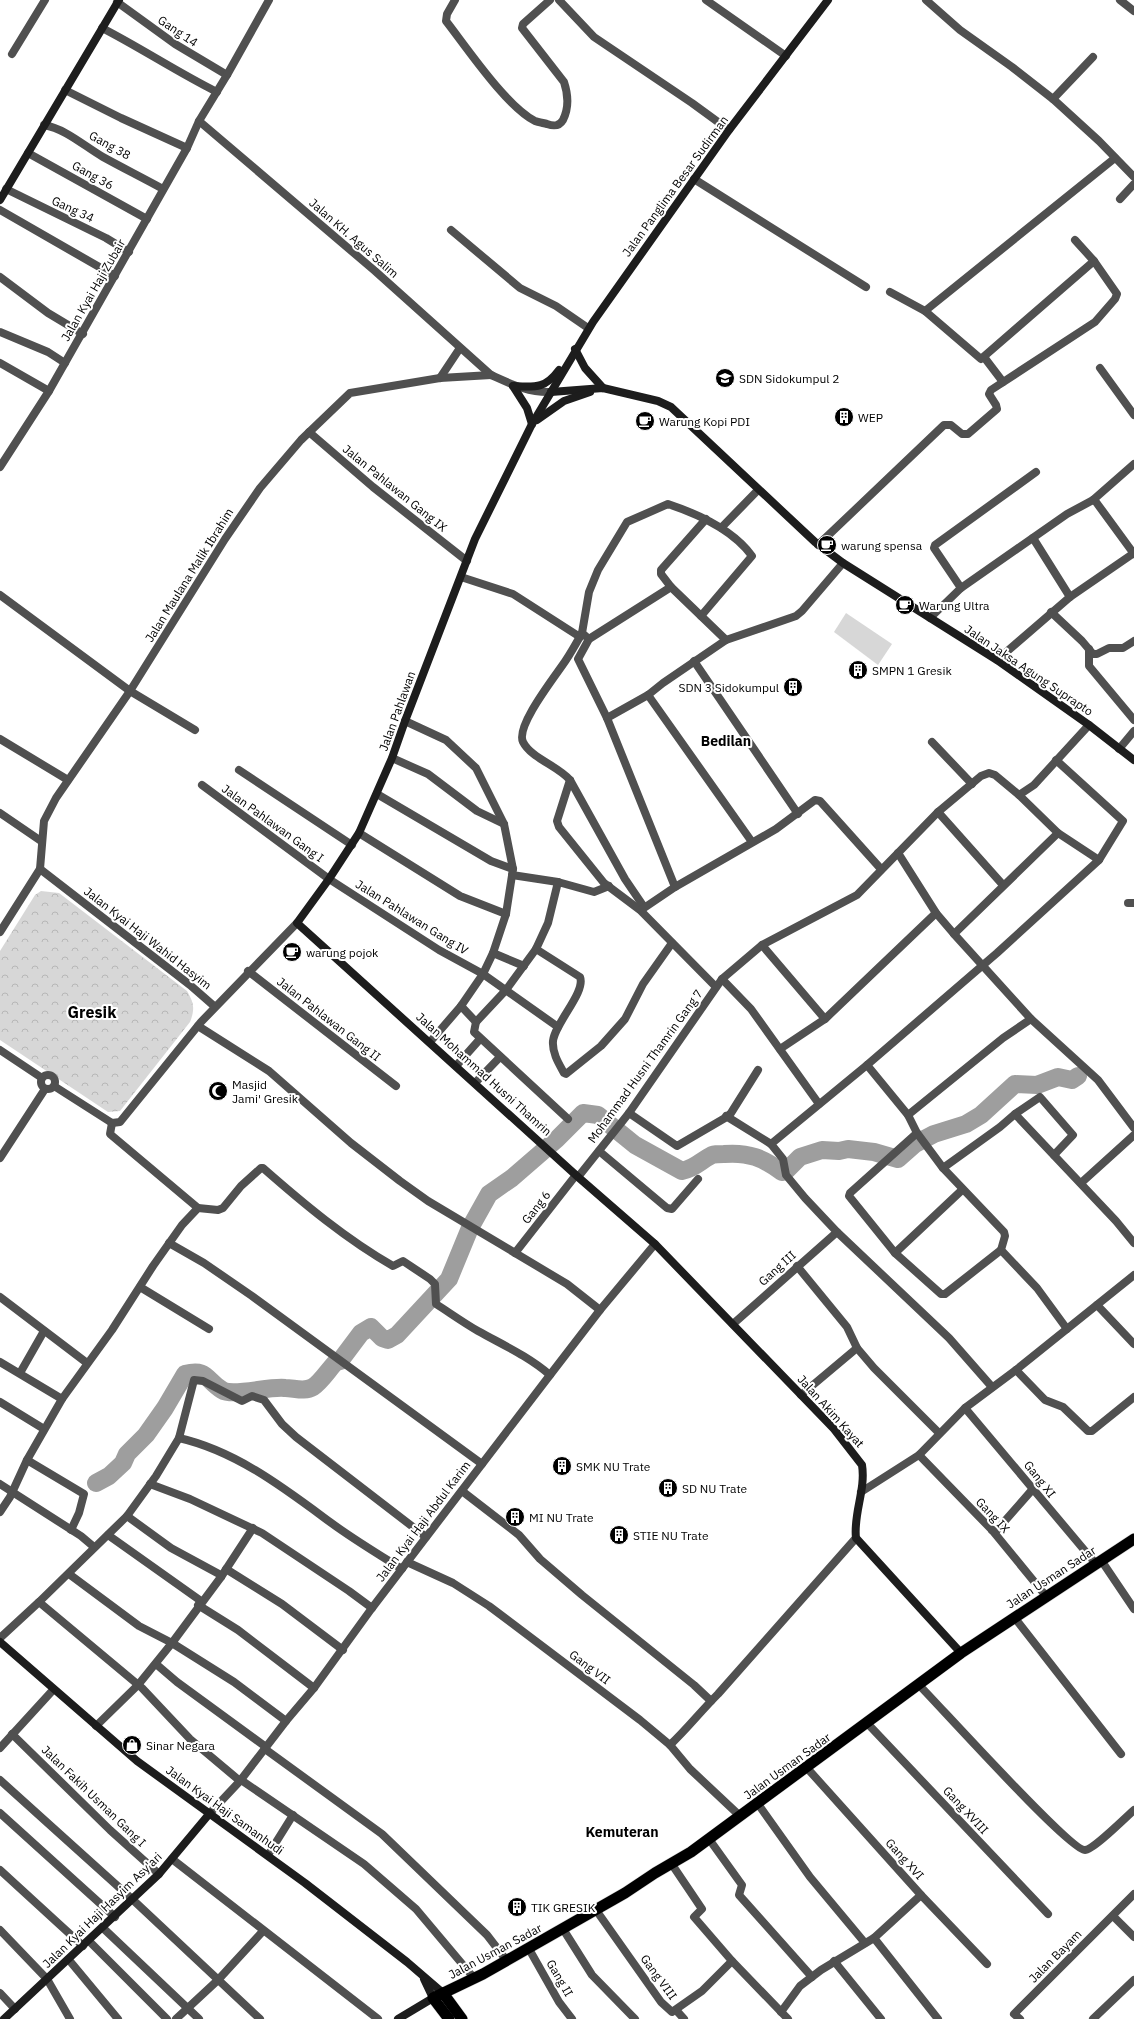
<svg xmlns="http://www.w3.org/2000/svg" width="1134" height="2019" font-family="'IBM Plex Sans',sans-serif">
<style>
.park{fill:url(#park-crowns)}
.garden{fill:#d7d7d7}
.lines{fill:none;stroke-linecap:round;stroke-linejoin:round}
.river{stroke:#9e9e9e;stroke-width:18}
.trunk-casing{stroke:#dbdbdb;stroke-width:12}
.minor{stroke:#505050;stroke-width:8}
.tertiary{stroke:#505050;stroke-width:8}
.secondary{stroke:#1d1d1d;stroke-width:8}
.trunk{stroke:#000;stroke-width:11}
.labels{text-anchor:middle;dominant-baseline:central;stroke-width:4;stroke-linejoin:round;paint-order:stroke}
.street-label{font-size:12px;fill:#000;stroke:#fff}
.poi-label{font-size:12px;fill:#000;stroke:#fff;text-anchor:start}
.quarter-label{font-size:14px;font-weight:bold;fill:#000;stroke:#fff}
.district-label{font-size:16px;font-weight:bold;fill:#000;stroke:#fff}
</style>
<defs>
<pattern id="park-crowns" width="20" height="18" patternUnits="userSpaceOnUse"><rect width="20" height="18" fill="#d7d7d7"/><path d="M2 6a3 3 0 1 1 6 0M12 15a3 3 0 1 1 6 0" fill="none" stroke="#b7b7b7"/></pattern>
</defs>
<rect width="100%" height="100%" fill="#fff"/>
<!-- park -->
<path class="park" d="M41,891L59,893L187,991C194,1003 195,1009 190,1022L120,1111L108,1112L0,1040V951L35,895Z"/>
<!-- garden -->
<polygon class="garden" points="846,613 892,644 878,665 834,632"/>
<g class="lines">
<!-- river -->
<path class="river" d="M96,1483L109,1476L123,1463L127,1454L146,1435L165,1408L185,1374C207,1368 206,1380 222,1390C233,1397 269,1386 285,1388C294,1388 305,1392 313,1387C321,1382 329,1369 336,1362L340,1361L361,1333L371,1327L382,1338L388,1340L397,1335L449,1279L470,1228L489,1194L512,1178L557,1139L583,1113L598,1115L635,1145L682,1171C696,1168 700,1161 712,1155C715,1154 720,1154 724,1154C749,1152 763,1158 782,1172L786,1171L800,1157L822,1150L839,1151L848,1149L874,1152L898,1159L915,1144L934,1134L966,1124L981,1115L1015,1084L1037,1085L1058,1077L1072,1080L1078,1076"/>
<defs>
<g id="trunk">
<polyline points="443,1993 462,2019"/>
<polyline points="449,2019 433,1998 483,1974 625,1893 655,1873 691,1852 961,1653 1134,1539"/>
</g>
</defs>
<!-- trunk casing -->
<use href="#trunk" class="trunk-casing"/>
<!-- minor -->
<g class="minor">
<path d="M455,0L447,14L446,21C467,48 506,106 535,121C538,122 543,123 547,124C553,126 559,127 563,120C569,108 568,94 564,82L522,28L523,24L550,0"/>
<polyline points="559,0 594,37 692,103 729,130"/>
<polyline points="706,0 786,56"/>
<polyline points="926,0 960,30 1012,67 1053,99 1099,141 1134,177"/>
<polyline points="1120,0 1134,11"/>
<polyline points="117,2 175,44 227,75"/>
<path d="M102,28C141,48 177,72 217,92"/>
<polyline points="12,54 45,0"/>
<polyline points="65,90 121,118 187,148"/>
<polyline points="1053,99 1093,57"/>
<path d="M44,125C66,129 84,146 103,157C123,168 143,178 163,189"/>
<polyline points="28,153 147,219"/>
<polyline points="694,179 866,287"/>
<polyline points="6,189 106,238 129,252"/>
<polyline points="1120,199 1134,184"/>
<polyline points="0,210 115,276"/>
<polyline points="451,230 520,288 556,306 588,328"/>
<polyline points="1075,240 1094,261"/>
<polyline points="0,277 48,313 83,334"/>
<polyline points="925,311 1115,158"/>
<polyline points="0,332 48,352 65,363"/>
<polyline points="984,357 1003,382"/>
<polyline points="0,363 49,391"/>
<polyline points="1100,368 1134,415"/>
<polyline points="309,432 373,487 467,561"/>
<polyline points="1093,500 1096,502 1134,554"/>
<polyline points="706,519 661,570 661,574 671,587 726,640"/>
<polyline points="721,528 758,490"/>
<polyline points="1033,538 1070,597"/>
<polyline points="818,545 944,425 951,425 962,434 968,434 997,409 996,405 989,394 991,390 1095,322 1115,299 1117,294 1094,261 981,359 925,311 890,292"/>
<polyline points="461,577 513,594 580,637"/>
<polyline points="671,587 589,639 578,659 607,718 675,887"/>
<polyline points="961,588 934,548 935,545 1036,472"/>
<polyline points="0,595 130,691 195,730"/>
<polyline points="1051,612 1082,641 1093,654 1097,654 1109,648 1123,648 1134,641"/>
<polyline points="930,618 961,588 1067,514 1093,500 1134,464"/>
<path d="M582,633C577,642 572,651 566,660C557,674 515,726 523,742C531,758 558,766 570,780L625,879L644,907"/>
<path d="M589,639L582,633L589,592L598,570L627,522L668,504C698,514 734,531 752,556L701,616"/>
<polyline points="1089,649 1089,666 1134,720"/>
<polyline points="997,660 1070,597 1134,553"/>
<polyline points="694,661 798,814"/>
<polyline points="648,695 752,842"/>
<polyline points="607,718 648,695 663,683 726,640 796,616 802,611 843,563"/>
<polyline points="405,721 446,740 476,768 504,824 513,869 506,914 493,953 483,974 461,1006 430,1042"/>
<polyline points="0,739 68,780"/>
<polyline points="932,742 972,784"/>
<polyline points="1119,749 1134,731"/>
<polyline points="392,758 428,774 477,811 504,824"/>
<polyline points="1056,760 1123,821 1099,860"/>
<polyline points="239,770 352,845"/>
<polyline points="570,780 557,821 559,827 604,883 640,910 716,987"/>
<polyline points="202,785 329,879 439,950 483,974 558,1027"/>
<polyline points="377,794 491,861 513,869"/>
<polyline points="938,812 1003,885"/>
<polyline points="0,813 41,841"/>
<polyline points="359,833 460,896 506,914"/>
<polyline points="898,853 936,913 954,934 1031,1019 1098,1080 1134,1128"/>
<polyline points="512,875 558,882 594,892 609,886"/>
<polyline points="558,882 548,923 536,949 506,990 476,1022 474,1032 568,1119"/>
<polyline points="1128,903 1134,903"/>
<polyline points="641,910 675,887 776,829 815,800 820,801 881,869"/>
<polyline points="954,934 1058,833 1019,795"/>
<polyline points="762,945 825,1019"/>
<path d="M536,949L580,977C586,992 555,1023 553,1041C552,1053 559,1064 564,1073L566,1074L601,1046L625,1019L643,984L672,943"/>
<polyline points="493,953 524,966"/>
<polyline points="248,971 396,1086"/>
<polyline points="722,979 751,1009 819,1104"/>
<polyline points="461,1006 476,1022"/>
<polyline points="198,1026 269,1071 351,1143 400,1181 428,1201 567,1284 600,1310"/>
<polyline points="780,1049 825,1019 936,913"/>
<polyline points="867,1065 908,1115 917,1133 943,1168 1004,1232 1005,1236 1001,1250 1037,1288 1067,1329"/>
<polyline points="456,1066 480,1039"/>
<polyline points="475,1083 500,1057"/>
<polyline points="629,1113 677,1146 725,1118 731,1113 758,1070"/>
<polyline points="1015,1114 1040,1097 1073,1135 1054,1155"/>
<polyline points="908,1115 1003,1038 1031,1019"/>
<polyline points="726,1116 771,1144"/>
<polyline points="112,1123 110,1134 198,1208"/>
<polyline points="917,1133 850,1193 849,1196 895,1253 941,1294 945,1294 1001,1250"/>
<polyline points="599,1151 667,1208 672,1209 698,1179"/>
<polyline points="943,1168 1000,1127 1015,1114 1116,1221 1134,1243"/>
<polyline points="578,1177 629,1113 722,979 762,945 857,895 938,812 981,776 989,773 995,775 1019,795 1034,785 1089,725"/>
<polyline points="1081,1183 1134,1135"/>
<polyline points="169,1243 204,1263 252,1296 482,1464"/>
<polyline points="515,1253 576,1175"/>
<polyline points="895,1253 962,1190"/>
<polyline points="797,1266 847,1327 857,1348 874,1368 939,1433"/>
<polyline points="140,1287 209,1329"/>
<polyline points="0,1297 87,1363"/>
<polyline points="1097,1305 1134,1344"/>
<polyline points="733,1324 837,1232"/>
<polyline points="0,1362 62,1399"/>
<polyline points="1016,1370 1045,1400 1063,1407 1088,1431 1092,1431 1134,1397"/>
<polyline points="20,1373 44,1331"/>
<polyline points="992,1387 949,1338 837,1232 805,1198 786,1175 783,1159 771,1144 867,1065 997,953 1099,860 1058,833"/>
<polyline points="801,1395 857,1348"/>
<polyline points="0,1402 44,1429"/>
<polyline points="965,1408 1096,1564"/>
<path d="M179,1438C236,1451 284,1488 330,1522C353,1539 378,1554 402,1569"/>
<polyline points="919,1455 992,1530 1046,1596"/>
<polyline points="27,1460 84,1494 79,1513 71,1530"/>
<polyline points="0,1484 81,1536 94,1547"/>
<polyline points="150,1484 190,1499 262,1533 349,1591 372,1608"/>
<polyline points="462,1491 519,1535 540,1559 582,1595 694,1685 711,1701"/>
<polyline points="861,1492 919,1455 965,1408 1016,1370 1134,1275"/>
<path d="M0,1512L10,1497L27,1460L62,1399L112,1330L153,1266L182,1225L198,1208L218,1210L223,1208L241,1186L261,1168H263C304,1204 346,1239 393,1266L403,1261L430,1279L435,1284L436,1304C450,1313 464,1323 478,1331C503,1345 528,1356 550,1375"/>
<polyline points="127,1516 171,1548 219,1574 221,1577"/>
<polyline points="253,1528 221,1577 172,1643 234,1682 286,1721"/>
<polyline points="992,1530 996,1531 1032,1490"/>
<polyline points="108,1535 201,1601"/>
<polyline points="1101,1560 1134,1609"/>
<polyline points="407,1562 453,1583 489,1606 640,1720 670,1745 690,1769 740,1816"/>
<polyline points="226,1569 282,1604 343,1650"/>
<polyline points="69,1574 139,1626 172,1643 138,1685 96,1726"/>
<polyline points="39,1602 142,1688 190,1739 240,1781"/>
<polyline points="198,1605 238,1630 314,1688"/>
<polyline points="1014,1617 1121,1754"/>
<polyline points="0,1638 39,1602 127,1516 156,1476 179,1438 194,1380 203,1381 242,1401 252,1396 264,1400 282,1424 296,1437 426,1537"/>
<polyline points="156,1664 177,1682 266,1747"/>
<path d="M918,1684C938,1704 1070,1851 1085,1850C1093,1850 1126,1817 1134,1810"/>
<polyline points="867,1723 1048,1914"/>
<polyline points="12,1734 110,1830 159,1874"/>
<path d="M670,1745C687,1729 701,1711 718,1694L856,1538"/>
<polyline points="0,1748 53,1690"/>
<polyline points="265,1749 382,1834 487,1935 507,1961"/>
<polyline points="807,1768 921,1895 987,1964"/>
<polyline points="0,1780 132,1899 260,2019"/>
<polyline points="241,1780 364,1864 416,1909 474,1978"/>
<polyline points="758,1804 810,1877 865,1943"/>
<polyline points="0,1813 115,1917"/>
<polyline points="210,1813 240,1781 286,1721 314,1688 372,1608 550,1375 600,1310 655,1244"/>
<polyline points="709,1839 742,1885 739,1895 812,1977"/>
<polyline points="268,1855 293,1815"/>
<polyline points="172,1859 378,2019"/>
<polyline points="671,1863 702,1909 694,1917 732,1961 788,2019"/>
<polyline points="0,1870 83,1946"/>
<polyline points="596,1910 661,2002 672,2012 702,1991 732,1961"/>
<polyline points="1113,1916 1134,1937"/>
<polyline points="103,1928 199,2019"/>
<polyline points="563,1929 592,1975 635,2019"/>
<polyline points="0,1930 47,1979 70,2019"/>
<polyline points="874,1938 938,2019"/>
<polyline points="89,1941 167,2019"/>
<polyline points="529,1949 559,2002 572,2019"/>
<polyline points="69,1960 118,2019"/>
<polyline points="834,1961 881,2019"/>
<polyline points="0,1993 15,2009"/>
<polyline points="676,2010 684,2019"/>
<polyline points="781,2012 800,1986 821,1970 874,1938 921,1895"/>
<polyline points="176,2019 218,1980 263,1931"/>
<polyline points="1020,2019 1014,2014 1134,1894"/>
<polyline points="1093,2019 1134,1980"/>
</g>
<!-- tertiary -->
<g class="tertiary">
<path d="M199,121L375,271L491,375C511,384 529,393 551,392"/>
<polyline points="440,378 460,348"/>
<polyline points="0,467 49,391 187,148 199,121 227,75 269,0"/>
<polyline points="40,869 44,821 56,798 130,691 225,539 260,488 301,440 350,393 440,378 491,375"/>
<polyline points="0,932 40,869 190,985 214,1006"/>
<polyline points="0,1050 42,1078"/>
<circle cx="48" cy="1082" r="7"/>
<polyline points="54,1086 112,1123 120,1122 201,1022 297,923"/>
<polyline points="0,1158 45,1089"/>
</g>
<!-- secondary -->
<g class="secondary">
<path d="M828,0L729,130L593,322L532,424L475,539L405,721L392,758L359,833L329,879L297,923L578,1177L655,1244L834,1429L862,1465C866,1490 853,1514 856,1538L961,1653"/>
<polyline points="0,200 119,0"/>
<polyline points="575,349 585,368 603,388"/>
<path d="M513,386C535,387 545,389 559,370"/>
<polyline points="513,386 527,408 532,424"/>
<polyline points="551,392 603,388 658,401 671,407 815,542 843,563 997,660 1089,725 1134,760"/>
<polyline points="537,420 564,401 590,392"/>
<polyline points="0,1642 137,1761 305,1883 407,1962 443,1993"/>
<polyline points="4,2019 159,1874 210,1813"/>
<polyline points="398,2019 433,1998 424,1979"/>
</g>
<!-- trunk -->
<use href="#trunk" class="trunk"/>
</g>
<!-- icons -->
<defs>
<symbol id="school-disc" viewBox="-11 -11 22 22"><circle r="9.5" fill="#000" stroke="#fff"/><path d="M0-5L7-2L0 1L-7-2ZM-4 1L0 2.5L4 1V4Q0 6-4 4Z" fill="#fff"/></symbol>
<symbol id="building-disc" viewBox="-11 -11 22 22"><circle r="9.5" fill="#000" stroke="#fff"/><path d="M-4-6H4V6H1V3H-1V6H-4ZM-2.5-4.3h1.7v1.8h-1.7ZM.8-4.3h1.7v1.8H.8ZM-2.5-1h1.7V.8h-1.7ZM.8-1h1.7V.8H.8Z" fill="#fff"/></symbol>
<symbol id="cafe-disc" viewBox="-11 -11 22 22"><circle r="9.5" fill="#000" stroke="#fff"/><path d="M-5.5-4.5H6V0H3Q3 3.5 0 3.5H-2.5Q-5.5 3.5-5.5 0ZM3-3.2v2h1.7v-2ZM-6 4.5H4V6H-6Z" fill="#fff"/></symbol>
<symbol id="mosque-disc" viewBox="-11 -11 22 22"><circle r="9.5" fill="#000" stroke="#fff"/><path d="M3.5-4.9A6 6 0 1 0 3.5 4.9A5 5 0 1 1 3.5-4.9Z" fill="#fff"/></symbol>
<symbol id="shop-disc" viewBox="-11 -11 22 22"><circle r="9.5" fill="#000" stroke="#fff"/><path d="M-5-2.5h2.3a2.7 3.5 0 0 1 5.4 0H5L5.5 6h-11ZM-1.5-2.5h3a1.5 2.3 0 0 0-3 0Z" fill="#fff"/></symbol>
</defs>
<g fill-rule="evenodd">
<use href="#school-disc" x="714" y="367" width="22" height="22"/>
<use href="#building-disc" x="833" y="406" width="22" height="22"/>
<use href="#cafe-disc" x="634" y="410" width="22" height="22"/>
<use href="#cafe-disc" x="816" y="534" width="22" height="22"/>
<use href="#cafe-disc" x="894" y="594" width="22" height="22"/>
<use href="#building-disc" x="847" y="659" width="22" height="22"/>
<use href="#building-disc" x="782" y="676" width="22" height="22"/>
<use href="#cafe-disc" x="281" y="941" width="22" height="22"/>
<use href="#mosque-disc" x="207" y="1080" width="22" height="22"/>
<use href="#building-disc" x="551" y="1455" width="22" height="22"/>
<use href="#building-disc" x="657" y="1477" width="22" height="22"/>
<use href="#building-disc" x="504" y="1506" width="22" height="22"/>
<use href="#building-disc" x="608" y="1524" width="22" height="22"/>
<use href="#shop-disc" x="121" y="1734" width="22" height="22"/>
<use href="#building-disc" x="506" y="1896" width="22" height="22"/>
</g>
<g class="labels">
<!-- street labels -->
<g class="street-label">
<text transform="translate(178 31) rotate(34)">Gang 14</text>
<text transform="translate(110 145) rotate(29)">Gang 38</text>
<text transform="translate(93 175) rotate(29)">Gang 36</text>
<text transform="translate(675 186) rotate(-54)">Jalan Panglima Besar Sudirman</text>
<text transform="translate(73 209) rotate(25)">Gang 34</text>
<text transform="translate(354 238) rotate(41)">Jalan KH. Agus Salim</text>
<text transform="translate(93 290) rotate(-60)">Jalan Kyai Haji Zubair</text>
<text transform="translate(395 488) rotate(39)">Jalan Pahlawan Gang IX</text>
<text transform="translate(189 575) rotate(-58)">Jalan Maulana Malik Ibrahim</text>
<text transform="translate(1029 670) rotate(34)">Jalan Jaksa Agung Suprapto</text>
<text transform="translate(397 711) rotate(-70)">Jalan Pahlawan</text>
<text transform="translate(273 823) rotate(36)">Jalan Pahlawan Gang I</text>
<text transform="translate(412 917) rotate(32)">Jalan Pahlawan Gang IV</text>
<text transform="translate(148 938) rotate(38)">Jalan Kyai Haji Wahid Hasyim</text>
<text transform="translate(329 1019) rotate(38)">Jalan Pahlawan Gang II</text>
<text transform="translate(645 1066) rotate(-54)">Mohammad Husni Thamrin Gang 7</text>
<text transform="translate(484 1074) rotate(42)">Jalan Mohammad Husni Thamrin</text>
<text transform="translate(536 1207) rotate(-52)">Gang 6</text>
<text transform="translate(777 1268) rotate(-42)">Gang III</text>
<text transform="translate(831 1411) rotate(48)">Jalan Akim Kayat</text>
<text transform="translate(1040 1479) rotate(52)">Gang XI</text>
<text transform="translate(993 1515) rotate(47)">Gang IX</text>
<text transform="translate(423 1521) rotate(-53)">Jalan Kyai Haji Abdul Karim</text>
<text transform="translate(1051 1577) rotate(-33)">Jalan Usman Sadar</text>
<text transform="translate(590 1667) rotate(37)">Gang VII</text>
<text transform="translate(787 1766) rotate(-36)">Jalan Usman Sadar</text>
<text transform="translate(94 1796) rotate(44)">Jalan Fakih Usman Gang I</text>
<text transform="translate(225 1810) rotate(36)">Jalan Kyai Haji Samanhudi</text>
<text transform="translate(966 1810) rotate(47)">Gang XVIII</text>
<text transform="translate(905 1859) rotate(48)">Gang XVI</text>
<text transform="translate(102 1910) rotate(-44)">Jalan Kyai Haji Hasyim Asy'ari</text>
<text transform="translate(495 1951) rotate(-28)">Jalan Usman Sadar</text>
<text transform="translate(1055 1956) rotate(-45)">Jalan Bayam</text>
<text transform="translate(659 1977) rotate(54)">Gang VIII</text>
<text transform="translate(560 1978) rotate(60)">Gang II</text>
</g>
<!-- poi labels -->
<g class="poi-label">
<text x="739" y="378">SDN Sidokumpul 2</text>
<text x="858" y="417">WEP</text>
<text x="659" y="421">Warung Kopi PDI</text>
<text x="841" y="545">warung spensa</text>
<text x="919" y="605">Warung Ultra</text>
<text x="872" y="670">SMPN 1 Gresik</text>
<text x="779" y="687" text-anchor="end">SDN 3 Sidokumpul</text>
<text x="306" y="952">warung pojok</text>
<text x="232" y="1084">Masjid<tspan x="232" dy="14">Jami' Gresik</tspan></text>
<text x="576" y="1466">SMK NU Trate</text>
<text x="682" y="1488">SD NU Trate</text>
<text x="529" y="1517">MI NU Trate</text>
<text x="633" y="1535">STIE NU Trate</text>
<text x="146" y="1745">Sinar Negara</text>
<text x="531" y="1907">TIK GRESIK</text>
</g>
<!-- quarter labels -->
<g class="quarter-label">
<text x="726" y="741">Bedilan</text>
<text x="622" y="1832">Kemuteran</text>
</g>
<!-- district labels -->
<g class="district-label">
<text x="92" y="1012">Gresik</text>
</g>
</g>
</svg>
